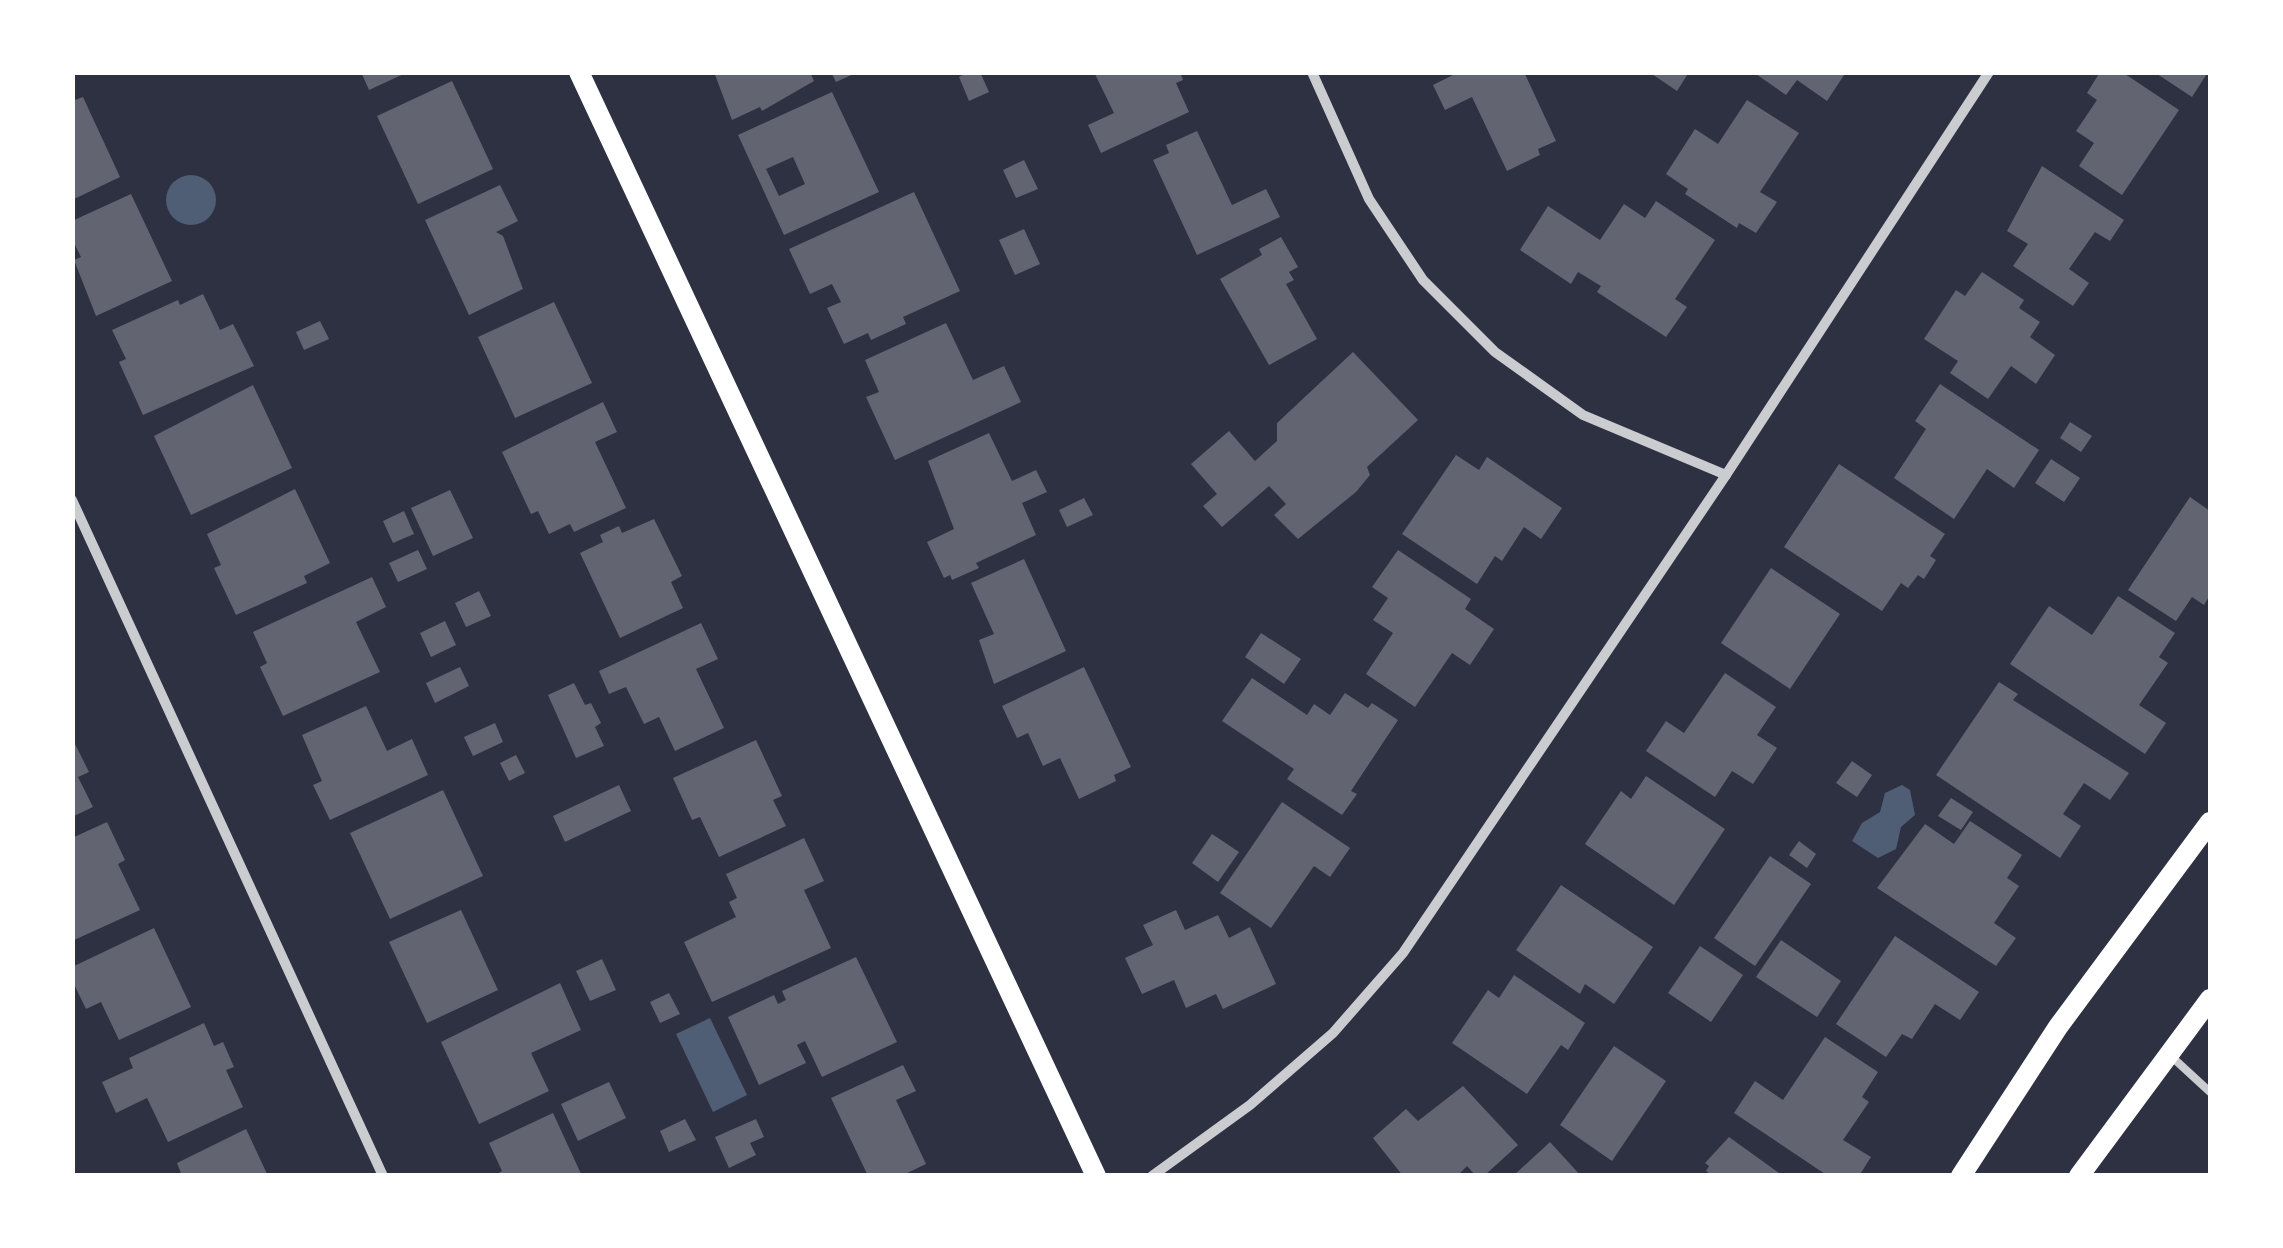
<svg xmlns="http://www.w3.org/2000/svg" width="2283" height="1248" font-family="'Public Sans',sans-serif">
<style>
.water{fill:#4f5d75}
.building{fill:#626471;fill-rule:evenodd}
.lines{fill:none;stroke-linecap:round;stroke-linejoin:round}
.service{stroke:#caccd0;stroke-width:8}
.minor{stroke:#caccd0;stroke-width:10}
.secondary{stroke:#fff;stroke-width:20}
</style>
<rect width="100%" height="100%" fill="#2d3142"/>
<!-- water -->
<g class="water">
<circle cx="191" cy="200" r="25"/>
<polygon points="1902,785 1910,790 1915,815 1901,827 1896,849 1878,858 1852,841 1862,823 1880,812 1885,793"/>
<polygon points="710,1018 747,1095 713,1112 676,1034"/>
</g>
<!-- building -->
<g class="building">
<polygon points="361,72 408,72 369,90"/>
<polygon points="714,72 810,72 814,81 762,111 760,107 732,120"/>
<polygon points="831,72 858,72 836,82"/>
<polygon points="967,72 980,72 989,92 969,101 959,77"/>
<polygon points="1094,72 1180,72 1183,80 1176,83 1189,112 1101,153 1088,125 1114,113"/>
<polygon points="1459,72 1524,72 1556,141 1538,149 1540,155 1507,171 1472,97 1445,110 1433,85"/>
<polygon points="1649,72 1689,72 1677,91"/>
<polygon points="1753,72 1846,72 1827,101 1797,80 1786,95"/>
<polygon points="2100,72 2122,72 2179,110 2122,195 2079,166 2094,143 2076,131 2097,100 2087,93"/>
<polygon points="2154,72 2208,72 2192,97"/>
<polygon points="452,81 493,169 418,204 377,116"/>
<path d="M832,92L879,192L784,235L738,135ZM793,157L805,184L779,196L766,169Z"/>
<polygon points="83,97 120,177 72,200 72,101"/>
<polygon points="1747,100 1799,133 1760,192 1777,202 1756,233 1739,223 1737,228 1685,194 1688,189 1666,174 1695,129 1718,144"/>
<polygon points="1197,131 1232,205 1266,189 1280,217 1197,255 1153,160 1169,153 1166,145"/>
<polygon points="1024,160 1038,189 1016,198 1003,170"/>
<polygon points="2042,166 2124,220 2110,241 2095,232 2069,269 2089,283 2073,306 2013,266 2028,244 2007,231"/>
<polygon points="500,185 518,221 496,232 503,236 523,289 469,315 425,220"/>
<polygon points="914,192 960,291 903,317 906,324 871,340 868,333 844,344 827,308 841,302 832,284 810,294 789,249"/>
<polygon points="131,194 172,281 96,316 74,260 81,257 72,239 72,221"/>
<polygon points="1656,201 1715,240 1675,299 1687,307 1666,337 1597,292 1601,286 1578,272 1571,284 1520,250 1548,206 1600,240 1624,204 1645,218"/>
<polygon points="1024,229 1040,264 1015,275 999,240"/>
<polygon points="1281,237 1298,267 1289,272 1294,280 1286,284 1317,339 1269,365 1220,279 1262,255 1259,249"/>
<polygon points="1982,272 2024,300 2019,308 2040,322 2030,337 2055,355 2036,384 2011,366 1988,399 1950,373 1958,361 1924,339 1956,290 1965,296"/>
<polygon points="203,294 220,330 233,324 254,366 143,415 119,362 126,359 112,330 178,300 180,305"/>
<polygon points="554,302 592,383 515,418 478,337"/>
<polygon points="320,321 329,339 304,350 296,332"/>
<polygon points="946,323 973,380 1004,366 1021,402 895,460 866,397 879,392 865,360"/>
<polygon points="1353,352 1418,420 1367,467 1370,475 1356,492 1298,539 1274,515 1286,504 1269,486 1222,527 1203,506 1217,494 1191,464 1229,431 1255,461 1277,441 1277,423"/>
<polygon points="1940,384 2039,450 2014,488 1987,469 1954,519 1894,478 1926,429 1915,421"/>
<polygon points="253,385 292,468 191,515 154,436"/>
<polygon points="603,402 617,432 595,442 626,508 574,532 570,524 549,534 538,511 531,514 502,452"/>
<polygon points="2070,422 2092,436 2081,452 2060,438"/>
<polygon points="989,433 1012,481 1036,470 1047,492 1022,503 1036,535 976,563 979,568 952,580 950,575 944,578 927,542 954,529 928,461"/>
<polygon points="1456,455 1479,470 1487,457 1562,508 1541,539 1524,527 1502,561 1495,556 1477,584 1402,534"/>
<polygon points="2051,459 2080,478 2064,502 2035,483"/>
<polygon points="1839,464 1945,534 1930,556 1936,560 1924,579 1918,575 1908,588 1901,583 1882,611 1784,547"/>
<polygon points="295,489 330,563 304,576 307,583 236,615 214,568 221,565 207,534"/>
<polygon points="450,490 473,538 433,556 411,508"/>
<polygon points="2190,497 2210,511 2210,595 2204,605 2192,597 2176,621 2128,590"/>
<polygon points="1084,498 1093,515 1067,527 1059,510"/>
<polygon points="404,511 414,534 393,543 383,521"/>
<polygon points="654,519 682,576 671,582 683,608 620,638 580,553 603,542 600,535 619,526 622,533"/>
<polygon points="418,550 427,569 398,582 389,563"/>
<polygon points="1398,550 1471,599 1465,609 1494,629 1470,665 1452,653 1415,707 1366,674 1393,633 1373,620 1388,598 1372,587"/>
<polygon points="1024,559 1066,651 994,684 979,640 994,634 971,583"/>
<polygon points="1771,568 1840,614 1790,689 1721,643"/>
<polygon points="372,577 386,607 356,622 380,672 283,716 260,667 267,663 253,632"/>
<polygon points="479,591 491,616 466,627 455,603"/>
<polygon points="2118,596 2175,633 2159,657 2168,663 2139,705 2166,723 2145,754 2010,664 2049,606 2092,635"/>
<polygon points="445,621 456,645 431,657 420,633"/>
<polygon points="701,623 718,659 696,669 724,728 675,751 659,717 644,724 626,687 609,694 599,671"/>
<polygon points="1261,633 1301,659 1284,684 1245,657"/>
<polygon points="460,667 469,686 435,703 426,683"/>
<polygon points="1084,667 1131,767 1114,775 1116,781 1079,799 1060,758 1043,766 1028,733 1017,738 1002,706"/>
<polygon points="1725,673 1776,707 1757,735 1777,748 1753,784 1732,771 1715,797 1646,751 1666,721 1684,733"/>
<polygon points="1252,678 1307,715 1314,704 1330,715 1345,693 1368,708 1372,703 1398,720 1351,791 1357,794 1342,815 1287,779 1294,769 1222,721"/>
<polygon points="1999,682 2018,694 2013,700 2129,773 2110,800 2084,783 2063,814 2081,826 2060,858 1936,775"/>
<polygon points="574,683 585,705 591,703 601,723 595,727 604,746 576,758 548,695"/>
<polygon points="366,706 387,751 412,739 428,775 330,820 313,785 322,781 302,735"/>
<polygon points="495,723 503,742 473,756 464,737"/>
<polygon points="72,738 89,772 78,777 93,807 72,817"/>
<polygon points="756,740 782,796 773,800 786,826 719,857 700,817 692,820 673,778"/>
<polygon points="516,755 525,773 509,781 500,763"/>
<polygon points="1852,761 1872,775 1857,797 1836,783"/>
<polygon points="1646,776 1725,829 1674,905 1585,844 1621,791 1631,799"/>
<polygon points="619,785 631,811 565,842 553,816"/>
<polygon points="443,790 483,876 390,919 350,833"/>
<polygon points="1951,798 1973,812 1961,830 1938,816"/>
<polygon points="1282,802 1350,848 1330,877 1314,866 1271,928 1220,893"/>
<polygon points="1970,821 2022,855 2007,878 2019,886 1994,923 2016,938 1996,966 1877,888 1925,824 1954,844"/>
<polygon points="107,822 125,860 118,864 140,910 72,941 72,838"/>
<polygon points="1212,834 1239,852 1218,882 1192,863"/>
<polygon points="804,838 824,881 804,890 831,948 712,1002 684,942 736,917 729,902 737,898 726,874"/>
<polygon points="1799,841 1816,854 1807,868 1789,855"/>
<polygon points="1770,856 1811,884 1755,966 1714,938"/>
<polygon points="1561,885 1653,947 1614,1004 1585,984 1580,994 1516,950"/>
<polygon points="461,910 498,990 427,1023 389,942"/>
<polygon points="1176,910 1185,930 1218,915 1229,938 1250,927 1276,984 1223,1009 1216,994 1186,1008 1174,980 1142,994 1125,958 1153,945 1143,925"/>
<polygon points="154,928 191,1007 119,1040 101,1002 86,1009 72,980 72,967"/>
<polygon points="1895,936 1979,992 1960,1020 1935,1004 1912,1039 1902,1034 1886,1057 1836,1024"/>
<polygon points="1781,940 1841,981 1817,1017 1756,977"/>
<polygon points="1700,946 1743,975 1711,1022 1668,993"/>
<polygon points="856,957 897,1042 822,1077 805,1041 797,1045 806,1063 759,1085 728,1017 774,995 778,1004 786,1000 782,991"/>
<polygon points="602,959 616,990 590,1001 576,971"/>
<polygon points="1514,975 1585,1023 1568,1050 1561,1045 1527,1094 1452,1043 1488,990 1499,998"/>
<polygon points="560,983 581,1030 531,1053 549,1091 479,1124 441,1042"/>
<polygon points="669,993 680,1014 660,1023 650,1002"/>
<polygon points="204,1023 214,1046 223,1042 234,1067 226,1070 243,1107 168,1142 147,1098 116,1113 102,1082 133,1068 129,1058"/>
<polygon points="1825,1037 1878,1072 1862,1097 1869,1102 1843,1140 1871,1157 1859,1176 1828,1176 1734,1113 1755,1081 1783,1100"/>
<polygon points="1614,1046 1666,1081 1612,1161 1560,1125"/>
<polygon points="903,1065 916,1091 896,1100 926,1164 901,1176 868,1176 831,1098"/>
<polygon points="609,1082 626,1118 578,1141 561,1104"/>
<polygon points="1463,1086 1518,1145 1484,1176 1476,1176 1467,1166 1457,1176 1403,1176 1373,1138 1406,1109 1418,1121"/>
<polygon points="553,1113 582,1176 494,1176 502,1171 489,1143"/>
<polygon points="685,1119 696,1140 669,1152 660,1131"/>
<polygon points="756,1119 764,1137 750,1143 756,1155 729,1168 715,1137"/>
<polygon points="246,1129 268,1176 182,1176 177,1163"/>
<polygon points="1729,1137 1783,1176 1713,1176 1706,1171 1709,1166 1705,1163"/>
<polygon points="1550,1142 1581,1176 1513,1176"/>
</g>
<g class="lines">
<!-- service -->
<polyline class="service" points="2172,1057 2210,1092"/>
<!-- minor -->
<g class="minor">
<polyline points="1312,72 1369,199 1423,280 1495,352 1583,415 1726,475"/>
<polyline points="72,500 383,1176"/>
<polyline points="1152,1176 1250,1105 1333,1033 1403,953 1726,475 1989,72"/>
</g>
<!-- secondary -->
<g class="secondary">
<polyline points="579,72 1096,1176"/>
<polyline points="1961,1176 2058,1027 2210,822"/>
<polyline points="2079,1176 2210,999"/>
</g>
</g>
<!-- border -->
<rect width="2283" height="1248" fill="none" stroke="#ffffff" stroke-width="150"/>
</svg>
